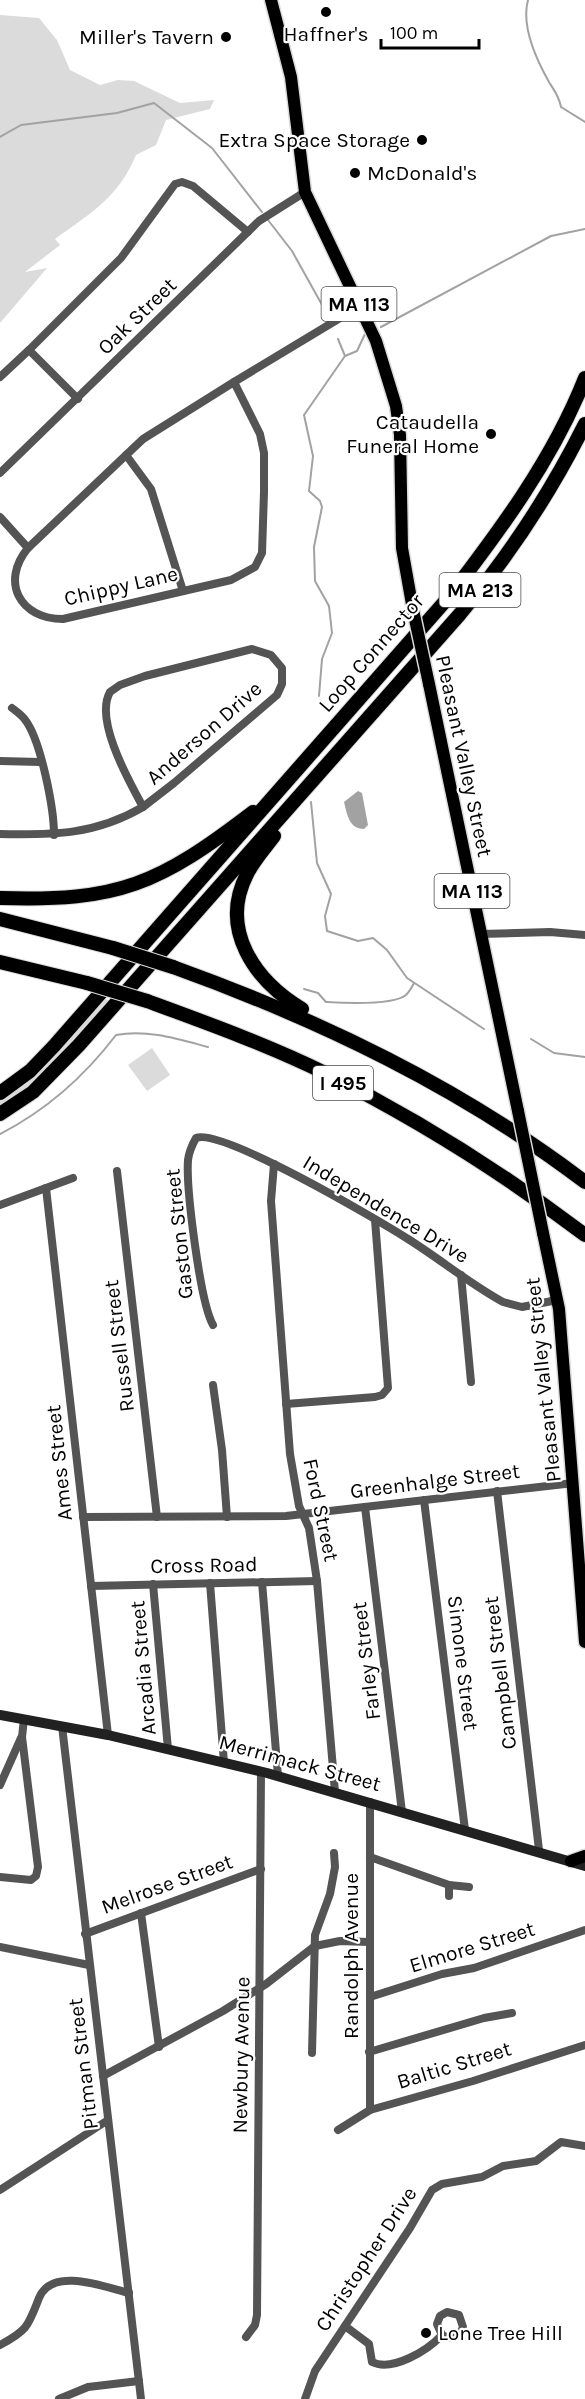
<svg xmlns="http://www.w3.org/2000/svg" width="585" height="2399" font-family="Karla,sans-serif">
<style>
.green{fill:#dbdbdb}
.water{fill:#a2a2a2}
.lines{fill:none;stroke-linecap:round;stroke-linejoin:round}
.stream{stroke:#a2a2a2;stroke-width:2}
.primary-casing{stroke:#dbdbdb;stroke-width:15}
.motorway-casing{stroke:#dbdbdb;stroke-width:16}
.minor{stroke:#545454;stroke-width:8}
.secondary{stroke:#212121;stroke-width:10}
.primary{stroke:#000;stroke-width:12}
.motorway{stroke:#000;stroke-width:14}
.primary-bridge-casing{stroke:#dbdbdb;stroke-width:15;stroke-linecap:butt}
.motorway-bridge-casing{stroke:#dbdbdb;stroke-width:16;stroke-linecap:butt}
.primary-bridge{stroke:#000;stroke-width:12}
.motorway-bridge{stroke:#000;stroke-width:14}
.poi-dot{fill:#000;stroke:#fff;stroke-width:2}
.labels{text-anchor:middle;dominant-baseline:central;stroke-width:4.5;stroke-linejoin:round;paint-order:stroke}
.shield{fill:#fff;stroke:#4c4c4c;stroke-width:1.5}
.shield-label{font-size:20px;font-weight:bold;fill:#000}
.poi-label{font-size:21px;fill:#000;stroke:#fff;text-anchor:end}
.street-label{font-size:21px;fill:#000;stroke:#fff}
</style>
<rect width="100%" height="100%" fill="#fff"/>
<!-- green -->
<g class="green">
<path d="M0,15L39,18L57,40L70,70L100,85L118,80L134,81L180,103L214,100L210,109L166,120L156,145L136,155C118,198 92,212 55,239L60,245L25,272L47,268L0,323Z"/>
<polygon points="102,998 114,1002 55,1068 0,1111 0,1098"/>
<polygon points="152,1048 170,1075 147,1091 128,1065"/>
</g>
<!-- water -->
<path class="water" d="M358,791L362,793L368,825L364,829C349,829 347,814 344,802Z"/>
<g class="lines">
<!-- stream -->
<g class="stream">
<path d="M528,0C521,26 536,59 549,82C555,92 559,96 561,107L585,122"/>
<polyline points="0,137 21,125 117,113 154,103 212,148 262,212"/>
<polyline points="268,220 292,251 326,312"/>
<polyline points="381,327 551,236 585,229"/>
<polyline points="345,356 357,351 365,334"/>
<polyline points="319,696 322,659 332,633 329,606 315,581 314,547 322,507 320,501 309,491 313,456 304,415 345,356 338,339"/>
<polyline points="311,802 317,863 331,894 325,916 327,931 358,941 373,938 387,950 407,978 484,1029"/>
<path d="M304,989L318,993L326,1002C344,1003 392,1006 406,995C409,992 412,987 414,983"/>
<polyline points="531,1039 554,1053 585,1057"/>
<path d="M0,1134C47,1110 84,1077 116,1035C147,1029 178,1039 208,1047"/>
</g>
<defs>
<g id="primary">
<polyline points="271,0 291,77 305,192 376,341 396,406 400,435 402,548 413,610"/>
<polyline points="429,684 518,1111"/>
<polyline points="543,1233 559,1309 585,1642"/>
<polyline points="571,1861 585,1856"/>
</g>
<g id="motorway">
<path d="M274,836C265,848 254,860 247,874C219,929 254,980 302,1009"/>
<path d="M0,898C119,902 159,884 253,812"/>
<polyline points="0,919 113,948"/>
<polyline points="0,962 87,983"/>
<path d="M173,967C320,1020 460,1087 585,1182"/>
<path d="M147,1001C207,1023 268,1045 325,1073C417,1119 503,1173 585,1235"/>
<path d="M0,1093L30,1071L54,1046L448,598C501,529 553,459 585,378"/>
<path d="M0,1114L33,1092L79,1045L460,614C509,556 551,492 585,424"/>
</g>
</defs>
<!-- primary casing -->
<use href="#primary" class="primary-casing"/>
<!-- motorway casing -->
<use href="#motorway" class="motorway-casing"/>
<!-- minor -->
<g class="minor">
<polyline points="0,377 29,350"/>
<path d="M234,382L260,434L264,453V492L262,553L255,567L231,580L63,619C20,619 0,582 28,548L143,439Z"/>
<polyline points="234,382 360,306"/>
<polyline points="78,399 29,350 121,258 175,184 182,182 193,186 248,232"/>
<polyline points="126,455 151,489 183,591"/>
<polyline points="0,473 259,221 305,192"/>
<polyline points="0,517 28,548"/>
<path d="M252,649L271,655L282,668V684L277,695L174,783L143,807C129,781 94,720 110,692L120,685L145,676Z"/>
<path d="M12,708C17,712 22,715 26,721C41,742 54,808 54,835"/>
<polyline points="0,761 40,762"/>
<path d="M0,834C54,835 95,835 143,807"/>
<polyline points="480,934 550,932 585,935"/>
<polyline points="274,1164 271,1201 290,1454 299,1506 309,1528 317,1581 335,1792"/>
<polyline points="117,1171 157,1517"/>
<polyline points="46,1188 108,1735"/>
<polyline points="0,1205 73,1178"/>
<polyline points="461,1275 471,1382"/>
<path d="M213,1325C200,1302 186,1188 188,1160C189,1152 192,1145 196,1138C222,1128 378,1220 408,1239C440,1259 470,1284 503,1302L522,1307L557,1300"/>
<polyline points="213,1385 222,1450 227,1517"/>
<polyline points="286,1404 375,1397 382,1395 388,1388 375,1220"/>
<polyline points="497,1491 539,1850"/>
<polyline points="424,1500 465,1830"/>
<polyline points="365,1507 402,1812"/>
<polyline points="83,1517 286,1516 574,1483"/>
<polyline points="262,1582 278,1776"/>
<polyline points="210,1583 224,1763"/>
<polyline points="153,1584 168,1749"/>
<polyline points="91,1586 317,1581"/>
<polyline points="62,1726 141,2399"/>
<polyline points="0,1785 21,1738"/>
<polyline points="370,1857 449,1885 469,1887"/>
<polyline points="0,1877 31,1880 36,1876 38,1867 22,1737 24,1719"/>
<polyline points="449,1885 449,1896"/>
<polyline points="141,1913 159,2047"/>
<polyline points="85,1934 261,1869"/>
<polyline points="0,1947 89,1965"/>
<polyline points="370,1997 442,1974 474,1968 585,1930"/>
<polyline points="369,2052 484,2018 512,2013"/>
<polyline points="312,2053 315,1935 330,1894 335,1867 334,1853"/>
<polyline points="103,2076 223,2011 266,1984 315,1946 340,1941 369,1942"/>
<polyline points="370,2110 370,1802"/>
<polyline points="338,2130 370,2110 473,2081 585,2045"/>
<polyline points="0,2190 108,2120"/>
<path d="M345,2326L369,2344L372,2362C392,2372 427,2351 442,2335C451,2340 460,2337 463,2327L459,2315L447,2312L440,2316L437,2324L442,2335"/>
<polyline points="246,2337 255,2325 257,2315 261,1772"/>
<path d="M0,2345C28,2330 28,2326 39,2298C52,2266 105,2287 129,2293"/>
<polyline points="59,2399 88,2387 139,2381"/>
<polyline points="305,2399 315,2371 410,2228 432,2190 442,2184 482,2177 503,2166 536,2161 561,2142 585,2146"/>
</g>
<!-- secondary -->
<polyline class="secondary" points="0,1715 108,1735 267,1773 585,1866"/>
<!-- primary -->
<use href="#primary" class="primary"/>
<!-- motorway -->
<use href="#motorway" class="motorway"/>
<defs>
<g id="primary-bridge">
<polyline points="413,610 429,684"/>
<polyline points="518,1111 543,1233"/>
</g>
<g id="motorway-bridge">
<polyline points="113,948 173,967"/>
<polyline points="87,983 147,1001"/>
</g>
</defs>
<!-- primary-bridge casing -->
<use href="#primary-bridge" class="primary-bridge-casing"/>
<!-- motorway-bridge casing -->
<use href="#motorway-bridge" class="motorway-bridge-casing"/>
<!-- primary-bridge -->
<use href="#primary-bridge" class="primary-bridge"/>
<!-- motorway-bridge -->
<use href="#motorway-bridge" class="motorway-bridge"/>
</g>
<!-- markers -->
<g class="poi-dot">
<circle cx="326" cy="12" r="6"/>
<circle cx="226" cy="37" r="6"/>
<circle cx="422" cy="140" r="6"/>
<circle cx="355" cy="173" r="6"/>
<circle cx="491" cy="434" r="6"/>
<circle cx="426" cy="2333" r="6"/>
</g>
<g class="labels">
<!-- shield labels -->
<g class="shield">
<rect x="321.5" y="287" width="75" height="34" rx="4.5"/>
<rect x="439.5" y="573" width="81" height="34" rx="4.5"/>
<rect x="434.5" y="874" width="75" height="34" rx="4.5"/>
<rect x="313" y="1066" width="60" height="34" rx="4.5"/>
</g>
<g class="shield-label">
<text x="359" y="304">MA 113</text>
<text x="480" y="590">MA 213</text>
<text x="472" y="891">MA 113</text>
<text x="343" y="1083">I 495</text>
</g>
<!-- poi labels -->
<g class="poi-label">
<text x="326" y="34" text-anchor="middle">Haffner's</text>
<text x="214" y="37">Miller's Tavern</text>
<text x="410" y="140">Extra Space Storage</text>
<text x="367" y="173" text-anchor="start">McDonald's</text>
<text x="479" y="422">Cataudella<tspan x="479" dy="24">Funeral Home</tspan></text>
<text x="438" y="2333" text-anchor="start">Lone Tree Hill</text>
</g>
<!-- street labels -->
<g class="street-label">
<text transform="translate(137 316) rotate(-44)">Oak Street</text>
<text transform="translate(121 586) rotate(-13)">Chippy Lane</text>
<text transform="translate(371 653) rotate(-49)">Loop Connector</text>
<text transform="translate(204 733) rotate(-41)">Anderson Drive</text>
<text transform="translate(464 756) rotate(78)">Pleasant Valley Street</text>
<text transform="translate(386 1209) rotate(31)">Independence Drive</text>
<text transform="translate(179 1234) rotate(-96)">Gaston Street</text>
<text transform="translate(119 1346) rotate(-97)">Russell Street</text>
<text transform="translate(543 1380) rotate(-96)">Pleasant Valley Street</text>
<text transform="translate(59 1463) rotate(-96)">Ames Street</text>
<text transform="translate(435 1481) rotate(-7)">Greenhalge Street</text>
<text transform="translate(321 1510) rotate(78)">Ford Street</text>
<text transform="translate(204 1565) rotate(-1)">Cross Road</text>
<text transform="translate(366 1661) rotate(-97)">Farley Street</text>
<text transform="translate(463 1663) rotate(83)">Simone Street</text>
<text transform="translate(143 1668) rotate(-95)">Arcadia Street</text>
<text transform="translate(500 1673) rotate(-97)">Campbell Street</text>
<text transform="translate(300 1763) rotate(15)">Merrimack Street</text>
<text transform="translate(167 1884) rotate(-20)">Melrose Street</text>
<text transform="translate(472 1947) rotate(-17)">Elmore Street</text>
<text transform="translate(351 1956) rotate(-90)">Randolph Avenue</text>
<text transform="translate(241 2055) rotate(-89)">Newbury Avenue</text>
<text transform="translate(83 2064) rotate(-97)">Pitman Street</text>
<text transform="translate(454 2065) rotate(-17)">Baltic Street</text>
<text transform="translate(366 2259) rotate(-57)">Christopher Drive</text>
</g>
</g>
<!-- scale -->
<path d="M381 39v9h98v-9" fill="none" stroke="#000000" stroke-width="3"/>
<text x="390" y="39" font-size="18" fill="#000000" stroke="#ffffff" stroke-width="4.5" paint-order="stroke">100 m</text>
</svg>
